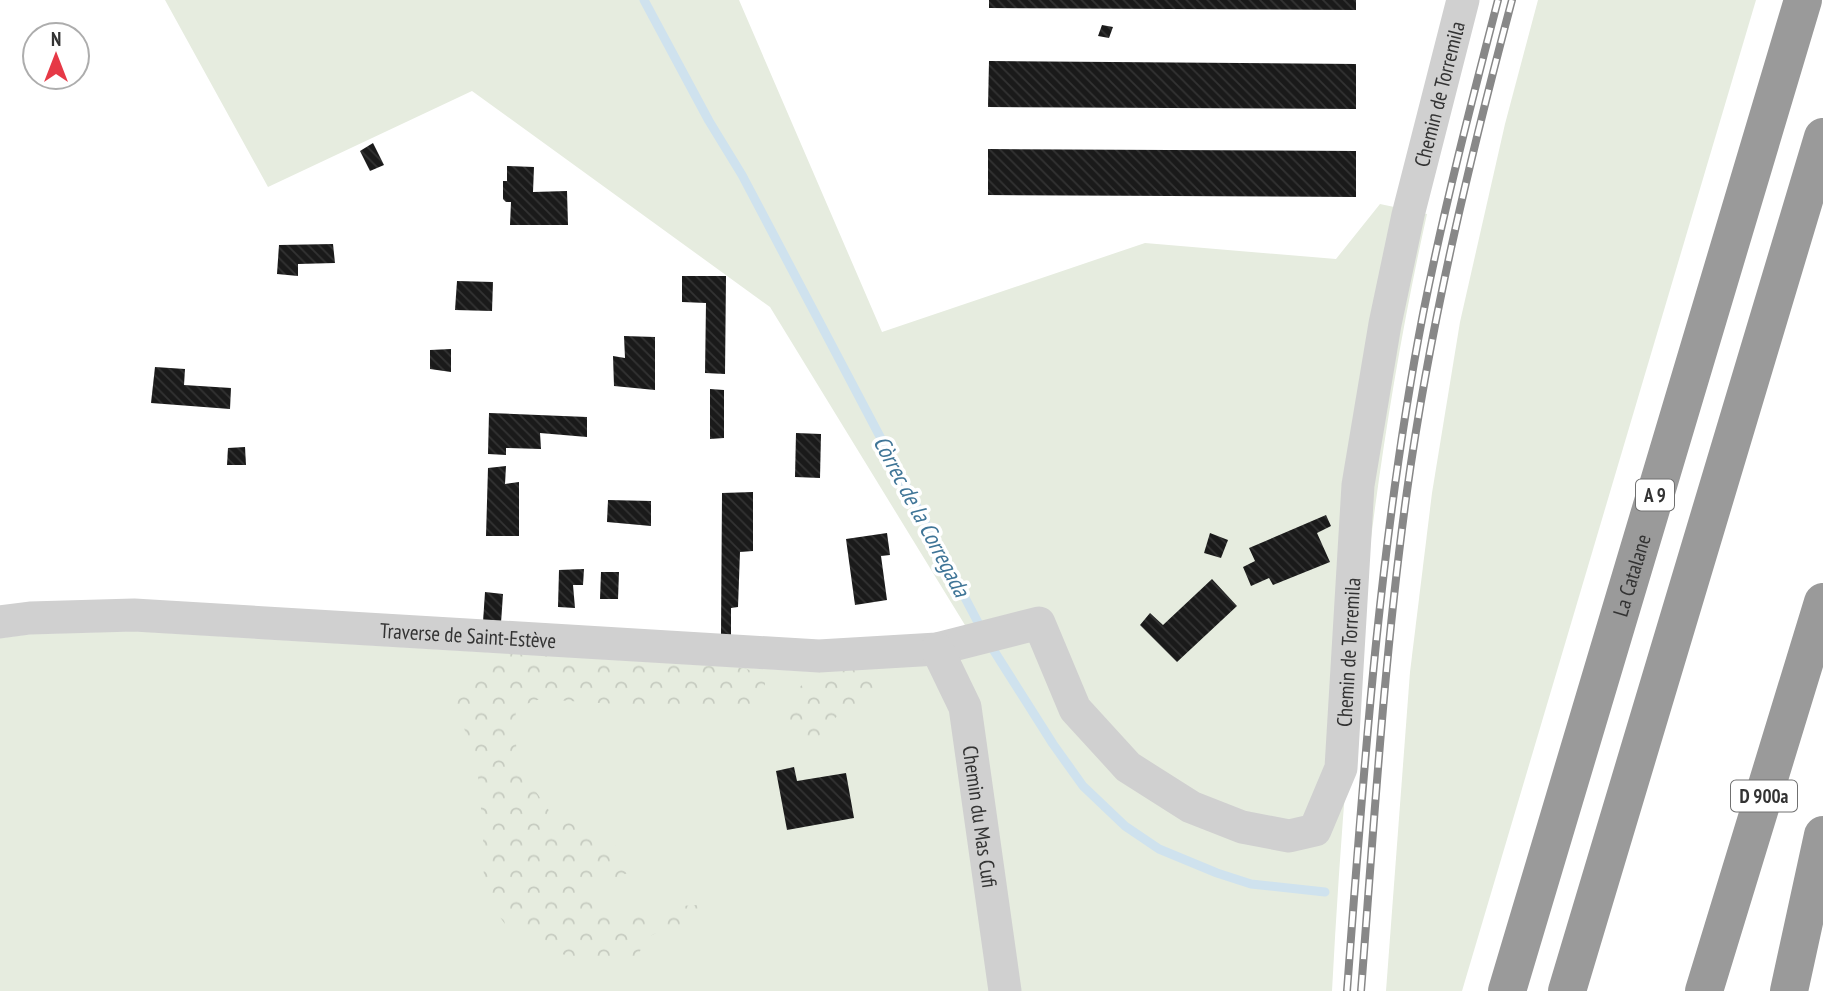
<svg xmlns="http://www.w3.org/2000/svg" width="1823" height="991" font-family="'PT Sans Narrow',sans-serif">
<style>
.grass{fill:#e6ecdf}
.forest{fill:url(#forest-crowns)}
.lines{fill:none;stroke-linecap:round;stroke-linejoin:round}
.stream{stroke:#cfe2ee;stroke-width:9}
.building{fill:url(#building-back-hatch)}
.minor{stroke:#d0d0d0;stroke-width:33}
.highway{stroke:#9a9a9a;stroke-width:38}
.rail-casing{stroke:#888;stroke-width:8}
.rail{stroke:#fff;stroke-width:5;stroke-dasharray:16;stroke-linecap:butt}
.labels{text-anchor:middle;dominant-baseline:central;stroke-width:7;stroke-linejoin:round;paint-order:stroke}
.shield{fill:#fff;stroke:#707070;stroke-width:2}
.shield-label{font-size:19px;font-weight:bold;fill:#333}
.street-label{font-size:21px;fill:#333;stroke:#fff}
.water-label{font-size:23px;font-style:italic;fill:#3f7597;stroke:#fff}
</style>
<defs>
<pattern id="forest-crowns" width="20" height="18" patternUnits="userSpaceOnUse" patternTransform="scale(1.75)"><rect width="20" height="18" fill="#e6ecdf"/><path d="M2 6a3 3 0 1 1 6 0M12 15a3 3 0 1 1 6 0" fill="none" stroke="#c6cbc0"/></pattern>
<pattern id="building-back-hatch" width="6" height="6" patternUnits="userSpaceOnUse" patternTransform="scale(1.75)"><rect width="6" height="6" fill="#1a1a1a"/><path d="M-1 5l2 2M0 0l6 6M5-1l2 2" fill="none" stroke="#333"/></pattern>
</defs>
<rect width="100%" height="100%" fill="#fff"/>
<!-- grass -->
<g class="grass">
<path d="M165,0H739L882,332L1145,243L1336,259L1380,204L1427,214C1370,470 1346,730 1332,991H0V638L31,634L134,631L819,672L968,630L770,307L472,91L268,187Z"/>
<polygon points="1538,0 1756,0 1462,991 1386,991 1410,672 1432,493 1460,322 1505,124"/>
</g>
<!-- forest -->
<g class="forest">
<path d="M501,653L745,668L765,678V696L754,708H729L706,704L658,707L540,699L516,708L515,729L517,757L532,786L550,812L629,853L630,872L596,886V904L606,917H632L680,906L714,904C698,942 648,913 639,956L613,963L594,964L562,954L537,943L505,924L489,902L484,885L483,831L478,776L469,742L456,706L459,696L476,679L489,658Z"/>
<path d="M859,669L880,679L873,698L860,709L837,716L825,731L814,740L790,736C781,714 786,696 806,682C810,679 815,674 820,672C831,669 847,670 859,669Z"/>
</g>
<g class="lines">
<!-- stream -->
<g class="stream">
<polyline points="644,0 709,121 742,175 982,630"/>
<polyline points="989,643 1053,744 1083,786 1125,826 1159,849 1217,873 1251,884 1325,892"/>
</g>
</g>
<!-- building -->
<g class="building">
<polygon points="989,0 1356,0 1356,10 989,8"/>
<polygon points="1102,25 1113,27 1109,38 1098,36"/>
<polygon points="989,61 1356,64 1356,109 988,107"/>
<polygon points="373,143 384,165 370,171 360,151"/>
<polygon points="988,149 1356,151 1356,197 988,195"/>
<polygon points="507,166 534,167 533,192 567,191 568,225 510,225 511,202 506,202 503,199 503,181 507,181"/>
<polygon points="333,244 335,263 298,264 298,276 277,274 279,245"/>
<polygon points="682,276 726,276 725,374 705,373 706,303 682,302"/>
<polygon points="457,281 493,282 492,311 455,310"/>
<polygon points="624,336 655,337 655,390 614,386 613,356 625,358"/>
<polygon points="451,349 451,372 430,369 430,350"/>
<polygon points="155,367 185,369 184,385 231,388 230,409 151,403"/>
<polygon points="710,389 724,390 724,438 710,439"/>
<polygon points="489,413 587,417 587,437 540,433 541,449 506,448 506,455 488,454"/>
<polygon points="796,433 821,434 820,478 795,477"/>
<polygon points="245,447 246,465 227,465 228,448"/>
<polygon points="506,466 505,484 519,482 519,536 486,536 488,468"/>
<polygon points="753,492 753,551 740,552 738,607 731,608 731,635 721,635 722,493"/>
<polygon points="608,500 651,501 651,526 607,522"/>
<polygon points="1326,515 1331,526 1317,533 1330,562 1273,585 1269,578 1251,586 1243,567 1255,561 1249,548"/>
<polygon points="887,533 890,555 881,556 887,600 855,605 846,539"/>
<polygon points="1210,533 1228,540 1221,558 1204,553"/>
<polygon points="584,569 583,585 573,585 575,608 558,607 559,570"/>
<polygon points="601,572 619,572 618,599 600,599"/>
<polygon points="1212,579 1237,606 1177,662 1140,625 1150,613 1163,625"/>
<polygon points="485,592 503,594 501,623 483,622"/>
<polygon points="794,767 797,781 846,773 854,818 787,830 776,771"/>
</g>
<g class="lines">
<!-- minor -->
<g class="minor">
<path id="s1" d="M0,622L30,618L134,615L819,656L937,649L1039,623L1075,709L1128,767L1191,807L1242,827L1289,836L1315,830L1341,768L1358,485L1385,324L1408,215L1463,0"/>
<path id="s2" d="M937,649L965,707L1005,991"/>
</g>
<!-- highway -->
<g class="highway">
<path id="s3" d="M1507,991L1803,0"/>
<polyline points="1567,991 1823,137"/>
<polyline points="1704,991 1823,602"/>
<polyline points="1789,991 1823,835"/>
</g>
<defs>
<g id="rail">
<path d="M1347,991C1364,764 1380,537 1423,314C1444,208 1471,104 1498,0"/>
<path d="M1361,991C1374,824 1384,657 1407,491C1430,325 1469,162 1512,0"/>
</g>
</defs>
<!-- rail casing -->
<use href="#rail" class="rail-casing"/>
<!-- rail -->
<use href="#rail" class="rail"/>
</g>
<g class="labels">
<!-- shield labels -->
<g class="shield">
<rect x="1636" y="479.5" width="38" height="31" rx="5"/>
<rect x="1731" y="780.5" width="66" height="31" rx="5"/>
</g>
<g class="shield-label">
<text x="1655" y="495">A 9</text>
<text x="1764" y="796">D 900a</text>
</g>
<!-- street labels -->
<g class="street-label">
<text stroke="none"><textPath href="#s1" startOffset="2170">Chemin de Torremila</textPath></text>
<text stroke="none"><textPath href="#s3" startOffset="434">La Catalane</textPath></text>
<text stroke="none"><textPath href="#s1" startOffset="469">Traverse de Saint-Estève</textPath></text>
<text stroke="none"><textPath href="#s1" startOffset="1603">Chemin de Torremila</textPath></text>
<text stroke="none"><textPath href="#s2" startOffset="175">Chemin du Mas Cufi</textPath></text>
</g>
<!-- water labels -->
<g class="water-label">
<text transform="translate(922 516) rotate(62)">Còrrec de la Corregada</text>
</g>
</g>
<!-- north arrow -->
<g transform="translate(56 56)"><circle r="33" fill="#ffffff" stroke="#adadad" stroke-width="2"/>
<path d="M0-5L12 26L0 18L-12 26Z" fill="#e63946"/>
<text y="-10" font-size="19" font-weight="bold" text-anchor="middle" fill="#333333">N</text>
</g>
</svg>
